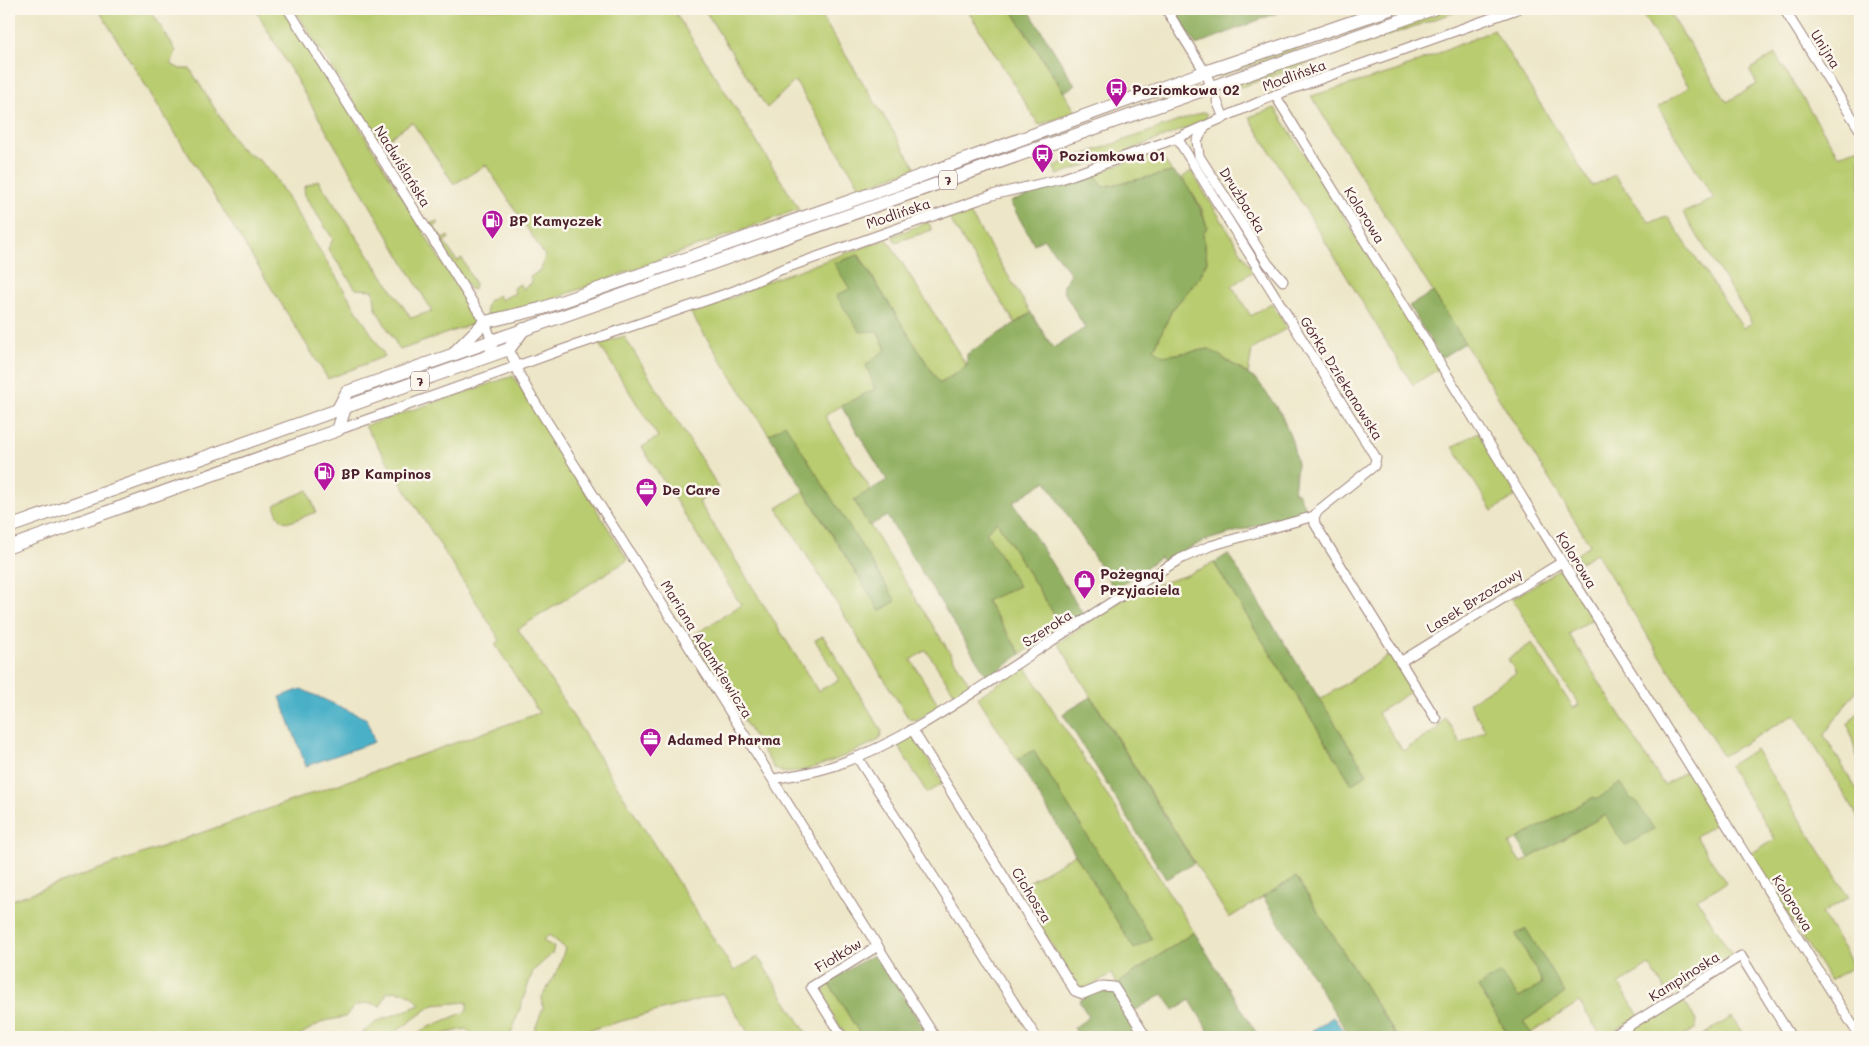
<svg xmlns="http://www.w3.org/2000/svg" width="1869" height="1046" font-family="Mali,sans-serif">
<style>
.green{fill:#b9cc70;stroke:#82764e;fill-rule:evenodd}
.forest{fill:#92b062;stroke:#6e6846}
.water{fill:#48b0c7;stroke:#496879}
.lines{fill:none;stroke-linecap:round;stroke-linejoin:round}
.minor-casing{stroke:#9c827a;stroke-width:11}
.highway-casing{stroke:#9c827a;stroke-width:14}
.minor{stroke:#fff;stroke-width:9}
.highway{stroke:#fff;stroke-width:12}
.labels{text-anchor:middle;dominant-baseline:central;stroke-width:5;stroke-linejoin:round;paint-order:stroke}
.shield{fill:#fbf7ec;stroke:#7f6065;stroke-width:1}
.shield-label{font-size:12px;font-weight:bold;fill:#4a1f2b}
.street-label{font-size:14px;fill:#4a1f2b;stroke:#fbf7ec}
.poi-label{font-size:14px;font-weight:bold;fill:#4a1f2b;stroke:#fbf7ec;text-anchor:start}
</style>
<rect width="100%" height="100%" fill="#fbf7ec"/>
<filter id="ink" filterUnits="userSpaceOnUse"><feTurbulence type="fractalNoise" baseFrequency=".02" numOctaves="2"/><feDisplacementMap in="SourceGraphic" scale="10" xChannelSelector="R" yChannelSelector="G"/><feConvolveMatrix kernelMatrix="1 2 1 2 8 2 1 2 1" color-interpolation-filters="sRGB"/></filter>
<filter id="wash" filterUnits="userSpaceOnUse"><feTurbulence type="fractalNoise" baseFrequency=".0096" numOctaves="4" result="noise"/><feDisplacementMap in="SourceGraphic" scale="20" xChannelSelector="R" yChannelSelector="G"/><feGaussianBlur stdDeviation="1.12" result="paint"/><feColorMatrix in="noise" values="0 0 0 0 0 0 0 0 0 0 0 0 0 0 0 0 0 1.4 0 .05"/><feComposite in="paint" operator="in"/></filter>
<g filter="url(#wash)">
<rect width="100%" height="100%" fill="#ede6c8"/>
<!-- green -->
<g class="green">
<polygon points="98,9 150,9 176,51 171,64 180,69 190,69 240,149 259,160 274,176 385,356 328,379"/>
<polygon points="255,9 288,9 478,322 400,350 376,309 373,290 356,289 328,249 333,239 305,196 304,187 318,180 411,318 432,311"/>
<path d="M294,9H673L799,209L569,293C541,305 517,314 487,315L486,309L488,301L498,295L501,300L515,293L513,288L520,284L522,289L532,283L530,277L541,270L545,256L486,165L454,184L412,122L381,144Z"/>
<polygon points="704,9 817,9 916,168 861,188 795,81 767,108"/>
<polygon points="967,9 1011,9 1076,112 1039,125"/>
<polygon points="1401,9 1414,9 1219,77 1216,75 1219,72"/>
<polygon points="1447,9 1464,9 1244,86 1217,93 1226,86"/>
<polygon points="1639,9 1667,9 1727,102 1757,84 1749,70 1775,54 1838,155 1860,148 1860,425 1858,423 1858,449 1860,449 1860,685 1824,735 1860,795 1860,820 1795,714 1723,756 1596,553 1580,563 1576,555 1590,545 1311,96 1396,71 1494,30 1592,186 1615,175 1649,222 1668,217 1743,328 1752,323 1683,213 1714,199 1658,107 1689,87"/>
<polygon points="1275,108 1440,368 1413,385 1249,117"/>
<polygon points="1204,112 1207,114 1204,125 1184,129 1120,154 1057,175 1054,167 1065,161"/>
<polygon points="1159,151 1172,172 1102,187 1095,173"/>
<polygon points="1191,171 1253,271 1232,286 1251,316 1271,303 1287,328 1252,350 1248,374 1209,349 1163,356 1154,349 1172,310 1199,278 1207,261 1203,234 1207,227 1201,207 1182,178"/>
<polygon points="966,207 1031,313 1015,323 947,215"/>
<path d="M436,222L439,223L434,228L443,239L448,236L449,238L444,242L457,261L462,258C466,267 470,275 475,284L474,290L470,289L432,231L431,223Z"/>
<polygon points="928,222 932,230 896,242 892,236"/>
<polygon points="887,239 967,366 939,384 859,255 835,263 850,289 837,296 877,331 886,349 875,389 841,406 825,416 871,490 854,500 972,688 957,697 926,650 911,660 940,707 916,720 909,719 777,508 804,491 880,611 785,425 769,435 690,312 737,296 762,283"/>
<path d="M624,336L719,488L699,502L818,691L839,680L815,640L823,636L882,731L879,740C860,749 801,778 781,772C779,771 777,769 774,768L691,637L741,605L642,447L658,437L599,344Z"/>
<path d="M513,376L628,560L518,629L734,971L758,957L809,1037H751L723,993L564,1037H532L543,1008L542,997L559,967L565,948L549,935L543,941L554,947L552,954L533,971L510,1037H474L466,1029L443,1034L439,1037H415L422,1030L467,1011V1002L433,1005L389,1037H357L378,1021L420,1005C413,993 401,990 387,992L381,1006L369,1003L355,1006L345,1017L324,1021L296,1037H9V901L539,713L495,644L500,640L365,426Z"/>
<polygon points="1478,432 1517,495 1492,511 1453,447"/>
<path d="M308,490L316,512L290,522L283,521C279,517 274,511 276,504Z"/>
<polygon points="997,522 1062,627 1021,654 986,600 986,532"/>
<path d="M1214,563L1352,784L1367,774L1320,700L1391,654L1413,690L1378,713L1403,751L1436,730L1445,717L1461,744L1485,730L1469,703L1516,673L1508,659L1532,643L1573,708L1579,705L1512,599L1563,567L1594,618L1569,634L1664,785L1688,770L1721,821L1696,836L1726,883L1697,899L1734,958L1670,997L1649,965L1619,984L1639,1016L1604,1037H1602L1579,1002L1531,1033L1523,1022L1565,993L1516,934L1543,983L1519,998L1478,987L1510,1037H1397L1296,877L1229,918L1058,643L1122,600L1141,590L1187,575ZM1594,797L1596,800L1654,829L1605,815L1521,863L1509,844Z"/>
<polygon points="1025,666 1194,932 1117,984 1111,974 1086,989 1078,987 1017,889 1075,854 1134,948 1151,939 1033,750 1017,760 978,697"/>
<path d="M1860,710V762C1854,752 1852,736 1848,724Z"/>
<polygon points="913,736 943,783 927,793 897,744"/>
<polygon points="1755,749 1849,897 1822,913 1854,966 1830,981 1750,854 1775,839 1729,766"/>
<polygon points="828,982 862,1037 847,1037 821,997"/>
<polygon points="1680,998 1687,1006 1697,1022 1695,1029 1680,1037 1617,1037"/>
<polygon points="1732,1017 1745,1037 1699,1037"/>
</g>
<!-- forest -->
<g class="forest">
<polygon points="1011,9 1028,9 1075,85 1064,92"/>
<polygon points="1173,9 1284,9 1284,10 1196,45"/>
<path d="M1172,172C1191,184 1200,206 1207,227L1203,234L1207,261L1199,278L1172,310L1154,349L1163,356L1209,349L1258,381L1281,414L1292,441L1297,464L1294,493H1298L1307,511L1204,541L1163,561L1160,557L1115,590L1046,481L1013,502L1084,615L1062,627L997,522L986,532L1019,586L986,601L1021,654L988,678L887,516L869,526L854,500L887,480L841,406L875,389L866,365L886,349L877,331L860,332L836,295L850,289L834,263L858,255L940,384L967,366V354L1031,313L1053,348L1085,328L1064,292L1063,285L1071,274L1044,239L1034,244L1010,202L1095,173L1102,187Z"/>
<polygon points="1433,292 1465,343 1441,358 1409,306"/>
<polygon points="785,424 896,601 880,611 769,435"/>
<polygon points="1228,554 1367,774 1352,784 1214,563"/>
<polygon points="1091,697 1194,863 1166,879 1063,714"/>
<polygon points="1033,750 1152,939 1134,949 1017,760"/>
<polygon points="1621,783 1631,799 1635,800 1654,829 1625,846 1605,815 1529,858 1517,839 1594,797 1596,800"/>
<polygon points="1296,877 1397,1037 1350,1037 1263,897"/>
<polygon points="1526,929 1565,993 1523,1022 1534,1037 1510,1037 1478,987 1500,973 1519,998 1543,983 1516,934"/>
<polygon points="1194,932 1257,1034 1252,1037 1212,1037 1190,1000 1174,1010 1163,994 1134,1011 1117,984"/>
<polygon points="871,956 876,957 881,960 929,1037 862,1037 828,982"/>
<polygon points="1103,987 1112,989 1142,1037 1080,1037 1074,1028 1089,1017 1079,1001"/>
</g>
<!-- water -->
<g class="water">
<polygon points="301,689 367,719 374,742 306,766 280,697"/>
<polygon points="1333,1017 1345,1033 1345,1035 1342,1037 1308,1037 1308,1034"/>
</g>
</g>
<g filter="url(#ink)">
<g class="lines">
<defs>
<g id="minor">
<polyline points="288,9 485,322 493,344 488,357"/>
<polyline points="1166,9 1205,72 1212,87"/>
<polyline points="1784,9 1860,130"/>
<polyline points="1275,95 1562,562 1860,1037"/>
<polyline points="1217,101 1224,118"/>
<polyline points="1204,128 1197,141 1199,156 1268,264 1283,281"/>
<polyline points="1177,138 1376,458 1374,466 1319,510 1314,516 1315,524 1436,719"/>
<polyline points="509,349 520,376 531,396 935,1037"/>
<polyline points="338,430 559,351 734,291 780,270 992,195 1061,179 1177,138 1275,95 1517,9"/>
<polyline points="1400,662 1562,562"/>
<polyline points="912,729 1075,991 1083,994 1103,986 1114,987 1146,1037"/>
<polyline points="857,757 1036,1037"/>
<path d="M773,779C795,775 818,772 839,764C896,744 948,709 998,676C1058,637 1118,597 1180,559L1210,546L1314,516"/>
<polyline points="842,1037 811,987 878,946"/>
<polyline points="1611,1037 1741,956 1791,1037"/>
</g>
<g id="highway">
<polyline points="456,351 485,322 540,309 662,267 893,186 1199,74 1390,9"/>
<polyline points="337,411 347,392 1433,9"/>
<polyline points="9,527 509,349 524,329"/>
<polyline points="9,547 338,430 345,408"/>
</g>
</defs>
<!-- minor casing -->
<use href="#minor" class="minor-casing"/>
<!-- highway casing -->
<use href="#highway" class="highway-casing"/>
<!-- minor -->
<use href="#minor" class="minor"/>
<!-- highway -->
<use href="#highway" class="highway"/>
</g>
</g>
<!-- icons -->
<defs>
<symbol id="bus-pin" viewBox="-11 -11 22 30"><path d="M0 17L-7.5 6A9.5 9.5 0 1 1 7.5 6Z" fill="#b5179e" stroke="#fbf7ec"/><path d="M-5-6H5V4H4V6H2V4H-2V6H-4V4H-5ZM-3.5-4V0h7V-4ZM-3.5 1.2v1.5H-2V1.2ZM2 1.2v1.5H3.5V1.2Z" fill="#fff"/></symbol>
<symbol id="fuel-pin" viewBox="-11 -11 22 30"><path d="M0 17L-7.5 6A9.5 9.5 0 1 1 7.5 6Z" fill="#b5179e" stroke="#fbf7ec"/><path d="M-5.5-6h7V0h2V4h1.3V-2.5L3-4.5l.8-.8L6-3V5H2.5V1h-1V6h-7ZM-4.2-4.7v3.2H.2V-4.7Z" fill="#fff"/></symbol>
<symbol id="office-pin" viewBox="-11 -11 22 30"><path d="M0 17L-7.5 6A9.5 9.5 0 1 1 7.5 6Z" fill="#b5179e" stroke="#fbf7ec"/><path d="M-6-3h4V-5.5h4V-3h4V5H-6ZM-1-4.5V-3h2v-1.5ZM-6 0V1H6V0Z" fill="#fff"/></symbol>
<symbol id="shop-pin" viewBox="-11 -11 22 30"><path d="M0 17L-7.5 6A9.5 9.5 0 1 1 7.5 6Z" fill="#b5179e" stroke="#fbf7ec"/><path d="M-5-2.5h2.3a2.7 3.5 0 0 1 5.4 0H5L5.5 6h-11ZM-1.5-2.5h3a1.5 2.3 0 0 0-3 0Z" fill="#fff"/></symbol>
</defs>
<g fill-rule="evenodd">
<use href="#bus-pin" x="1104" y="76" width="25" height="34"/>
<use href="#bus-pin" x="1030" y="142" width="25" height="34"/>
<use href="#fuel-pin" x="480" y="208" width="25" height="34"/>
<use href="#fuel-pin" x="312" y="460" width="25" height="34"/>
<use href="#office-pin" x="634" y="476" width="25" height="34"/>
<use href="#shop-pin" x="1072" y="568" width="25" height="34"/>
<use href="#office-pin" x="638" y="726" width="25" height="34"/>
</g>
<g class="labels">
<!-- shield labels -->
<g class="shield">
<rect x="939" y="170.5" width="18" height="19" rx="4"/>
<rect x="411" y="371.5" width="18" height="19" rx="4"/>
</g>
<g class="shield-label">
<text x="948" y="180">7</text>
<text x="420" y="381">7</text>
</g>
<!-- street labels -->
<g class="street-label">
<text transform="translate(1826 49) rotate(58)">Unijna</text>
<text transform="translate(1294 75) rotate(-20)">Modlińska</text>
<text transform="translate(403 166) rotate(58)">Nadwiślańska</text>
<text transform="translate(1243 200) rotate(58)">Drużbacka</text>
<text transform="translate(898 213) rotate(-19)">Modlińska</text>
<text transform="translate(1365 215) rotate(58)">Kolorowa</text>
<text transform="translate(1342 378) rotate(58)">Górka Dziekanowska</text>
<text transform="translate(1577 560) rotate(58)">Kolorowa</text>
<text transform="translate(1474 600) rotate(-32)">Lasek Brzozowy</text>
<text transform="translate(1047 628) rotate(-33)">Szeroka</text>
<text transform="translate(707 649) rotate(58)">Mariana Adamkiewicza</text>
<text transform="translate(1032 895) rotate(58)">Cichosza</text>
<text transform="translate(1793 903) rotate(58)">Kolorowa</text>
<text transform="translate(838 955) rotate(-31)">Fiołków</text>
<text transform="translate(1684 976) rotate(-32)">Kampinoska</text>
</g>
<!-- poi labels -->
<g class="poi-label">
<text x="1132" y="89">Poziomkowa 02</text>
<text x="1059" y="155">Poziomkowa 01</text>
<text x="509" y="220">BP Kamyczek</text>
<text x="341" y="473">BP Kampinos</text>
<text x="662" y="489">De Care</text>
<text x="1100" y="573">Pożegnaj<tspan x="1100" dy="16">Przyjaciela</tspan></text>
<text x="667" y="739">Adamed Pharma</text>
</g>
</g>
<!-- margin -->
<rect width="1869" height="1046" fill="none" stroke="#fbf7ec" stroke-width="30"/>
</svg>
